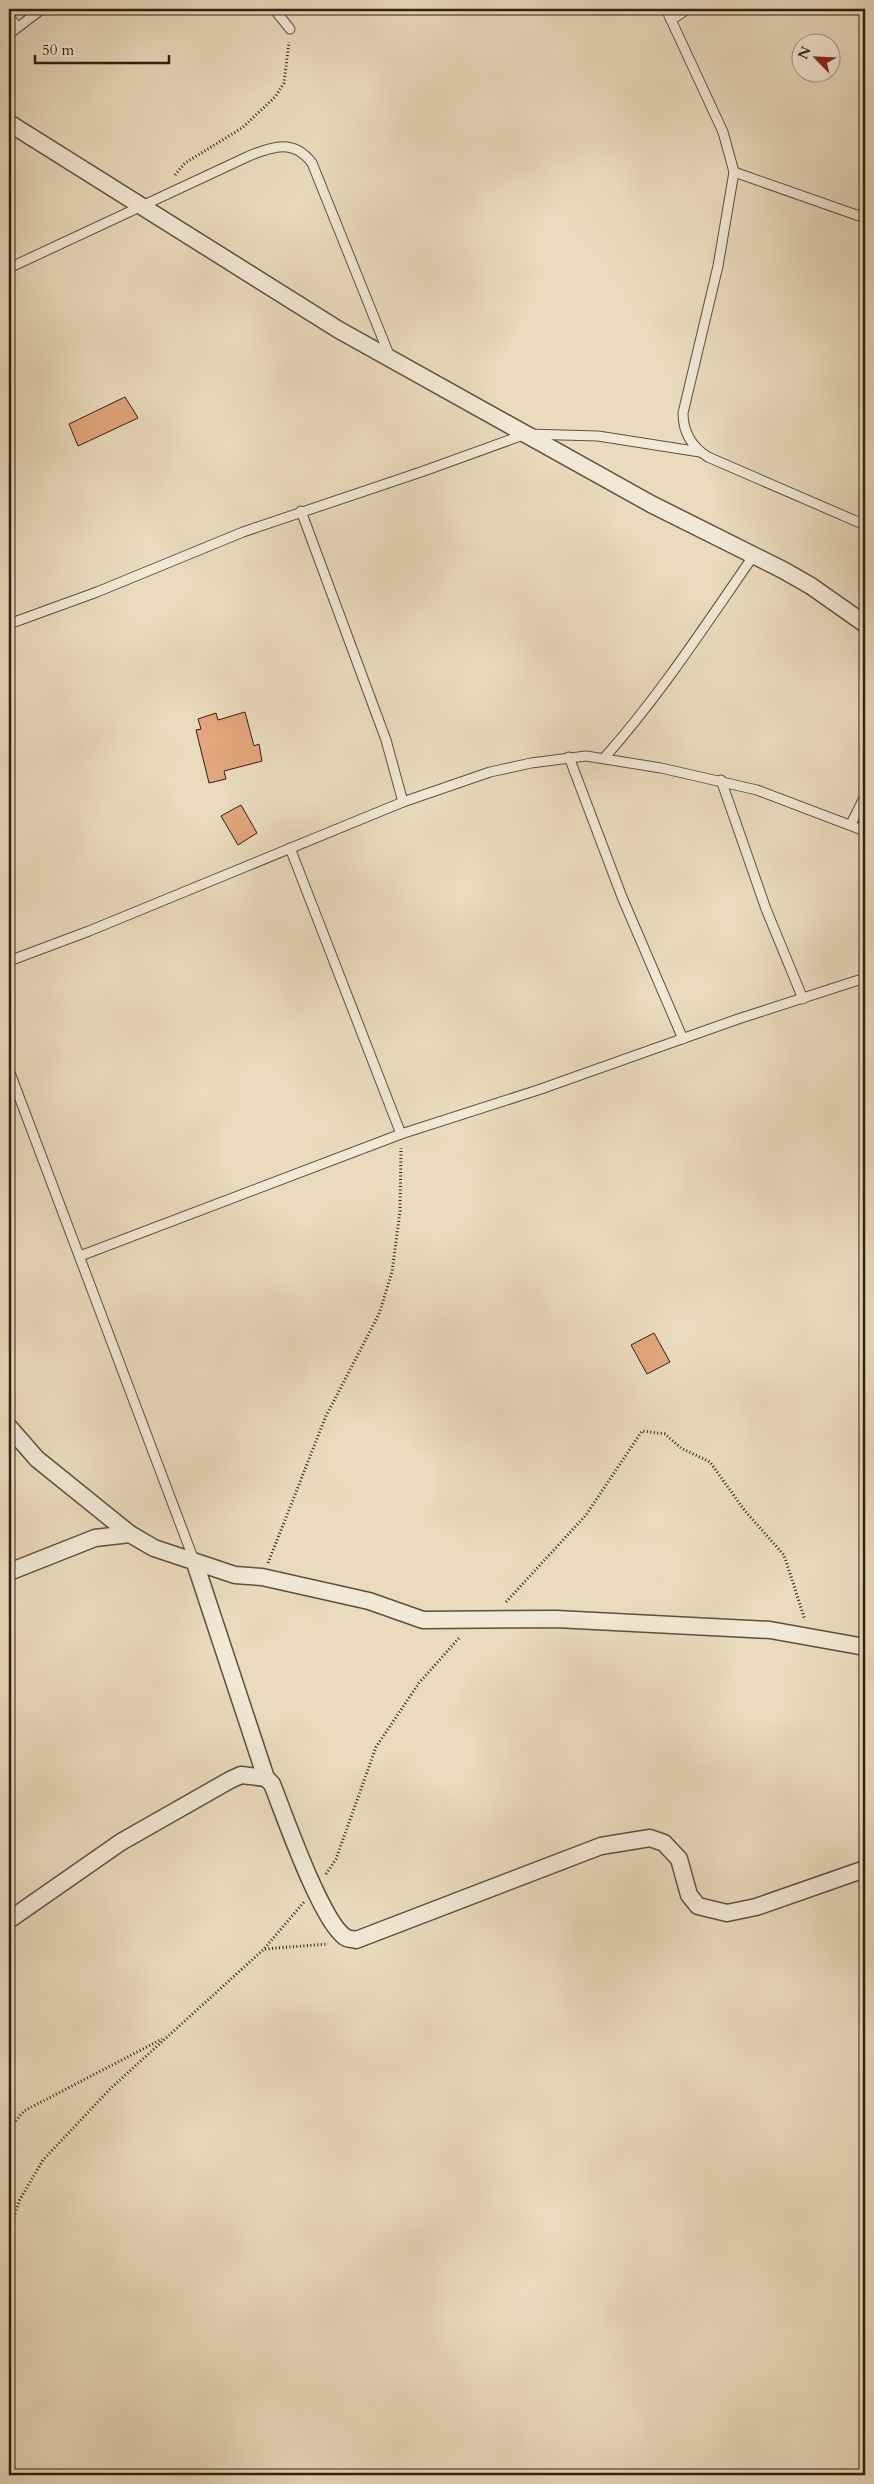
<svg xmlns="http://www.w3.org/2000/svg" width="874" height="2484" font-family="Cardo,serif">
<style>
.building{fill:#e3a67d;stroke:#2f1f13}
.lines{fill:none;stroke-linecap:round;stroke-linejoin:round}
.service-casing{stroke:#5e4e3e;stroke-width:11}
.minor-casing{stroke:#5e4e3e;stroke-width:19}
.path{stroke:#2f1f13;stroke-width:3;stroke-dasharray:1 2.5;stroke-linecap:butt}
.service{stroke:#f1e8d5;stroke-width:9}
.minor{stroke:#f1e8d5;stroke-width:16}
</style>
<rect width="100%" height="100%" fill="#eadbbe"/>
<filter id="stains"><feTurbulence type="fractalNoise" baseFrequency=".004" numOctaves="4"/><feColorMatrix values="0 0 0 0 .2 0 0 0 0 .09 0 0 0 0 .02 0 0 0 .5 -.17"/></filter>
<radialGradient id="worn" r=".72"><stop offset=".6" stop-color="#630" stop-opacity="0"/><stop offset="1" stop-color="#630" stop-opacity=".3"/></radialGradient>
<!-- building -->
<g class="building">
<polygon points="125,397 138,418 78,446 69,424"/>
<polygon points="245,712 254,746 259,744 262,761 224,771 226,779 209,783 196,730 201,729 198,719 216,713 218,720"/>
<polygon points="241,805 257,833 238,845 221,816"/>
<polygon points="654,1333 670,1362 647,1374 631,1345"/>
</g>
<g class="lines">
<defs>
<g id="service">
<polyline points="274,9 290,29"/>
<path d="M666,9L723,132L734,172L718,266L683,413C683,433 692,447 708,457L865,525"/>
<polyline points="9,16 17,27"/>
<polyline points="671,20 688,9"/>
<polyline points="9,34 42,9"/>
<polyline points="734,172 865,218"/>
<path d="M9,268L249,156C273,146 294,139 312,163L390,357"/>
<polyline points="301,511 386,740 403,802"/>
<polyline points="9,624 97,592 243,532 421,472 526,434 598,436 700,452"/>
<polyline points="569,757 622,897 683,1039"/>
<path d="M605,757C661,694 706,624 754,555"/>
<polyline points="721,780 766,909 803,999"/>
<polyline points="851,824 865,796"/>
<polyline points="290,848 401,1134"/>
<polyline points="9,961 89,931 403,802 490,772 531,763 586,756 661,768 757,790 865,831"/>
<polyline points="9,1070 195,1563"/>
<polyline points="80,1256 401,1134 538,1090 738,1019 865,978"/>
</g>
<g id="minor">
<polyline points="9,123 339,330 651,504 783,570 811,586 865,624"/>
<polyline points="9,1427 37,1459 130,1534 154,1548 235,1575 262,1577 369,1601 423,1620 556,1619 770,1630 865,1647"/>
<polyline points="195,1563 266,1778"/>
<polyline points="9,1572 95,1538 130,1534"/>
<path d="M9,1920L121,1842L230,1780L241,1775L266,1778L272,1784C284,1814 321,1921 345,1937C347,1939 353,1939 356,1940L601,1846L650,1838L664,1843L679,1859L689,1895L698,1906L727,1913L756,1907L865,1869"/>
</g>
</defs>
<!-- service casing -->
<use href="#service" class="service-casing"/>
<!-- minor casing -->
<use href="#minor" class="minor-casing"/>
<!-- path -->
<g class="path">
<polyline points="175,175 185,163 242,128 275,97 284,83 289,42"/>
<polyline points="268,1563 326,1416 379,1314 392,1272 400,1211 401,1148"/>
<polyline points="506,1602 586,1515 642,1431 665,1434 681,1448 710,1462 745,1511 784,1555 805,1620"/>
<polyline points="326,1874 336,1859 376,1747 419,1683 460,1637"/>
<polyline points="265,1949 328,1944"/>
<polyline points="9,2129 24,2111 162,2039"/>
<polyline points="9,2269 11,2225 19,2201 43,2160 111,2088 264,1949 304,1902"/>
</g>
<!-- service -->
<use href="#service" class="service"/>
<!-- minor -->
<use href="#minor" class="minor"/>
</g>
<!-- margin -->
<rect width="874" height="2484" fill="none" stroke="#eadbbe" stroke-width="30"/>
<rect x="10" y="10" width="854" height="2464" fill="none" stroke="#2f1f13" stroke-width="2.5"/>
<rect x="15" y="15" width="844" height="2454" fill="none" stroke="#2f1f13"/>
<!-- north arrow -->
<g transform="translate(816 58) rotate(294)"><circle r="24" fill="#f1e8d5" stroke="#a39887"/>
<path d="M0-4L9 19L0 12L-9 19Z" fill="#8f2418"/>
<text y="-8" font-size="14" font-weight="bold" text-anchor="middle" fill="#2f1f13">N</text>
</g>
<!-- scale -->
<path d="M35 55v8h134v-8" fill="none" stroke="#2f1f13" stroke-width="2.5"/>
<text x="42" y="55" font-size="15" fill="#2f1f13" stroke="#f1e8d5" stroke-width="4" paint-order="stroke">50 m</text>
<rect width="100%" height="100%" filter="url(#stains)"/>
<rect width="100%" height="100%" fill="url(#worn)"/>
</svg>
